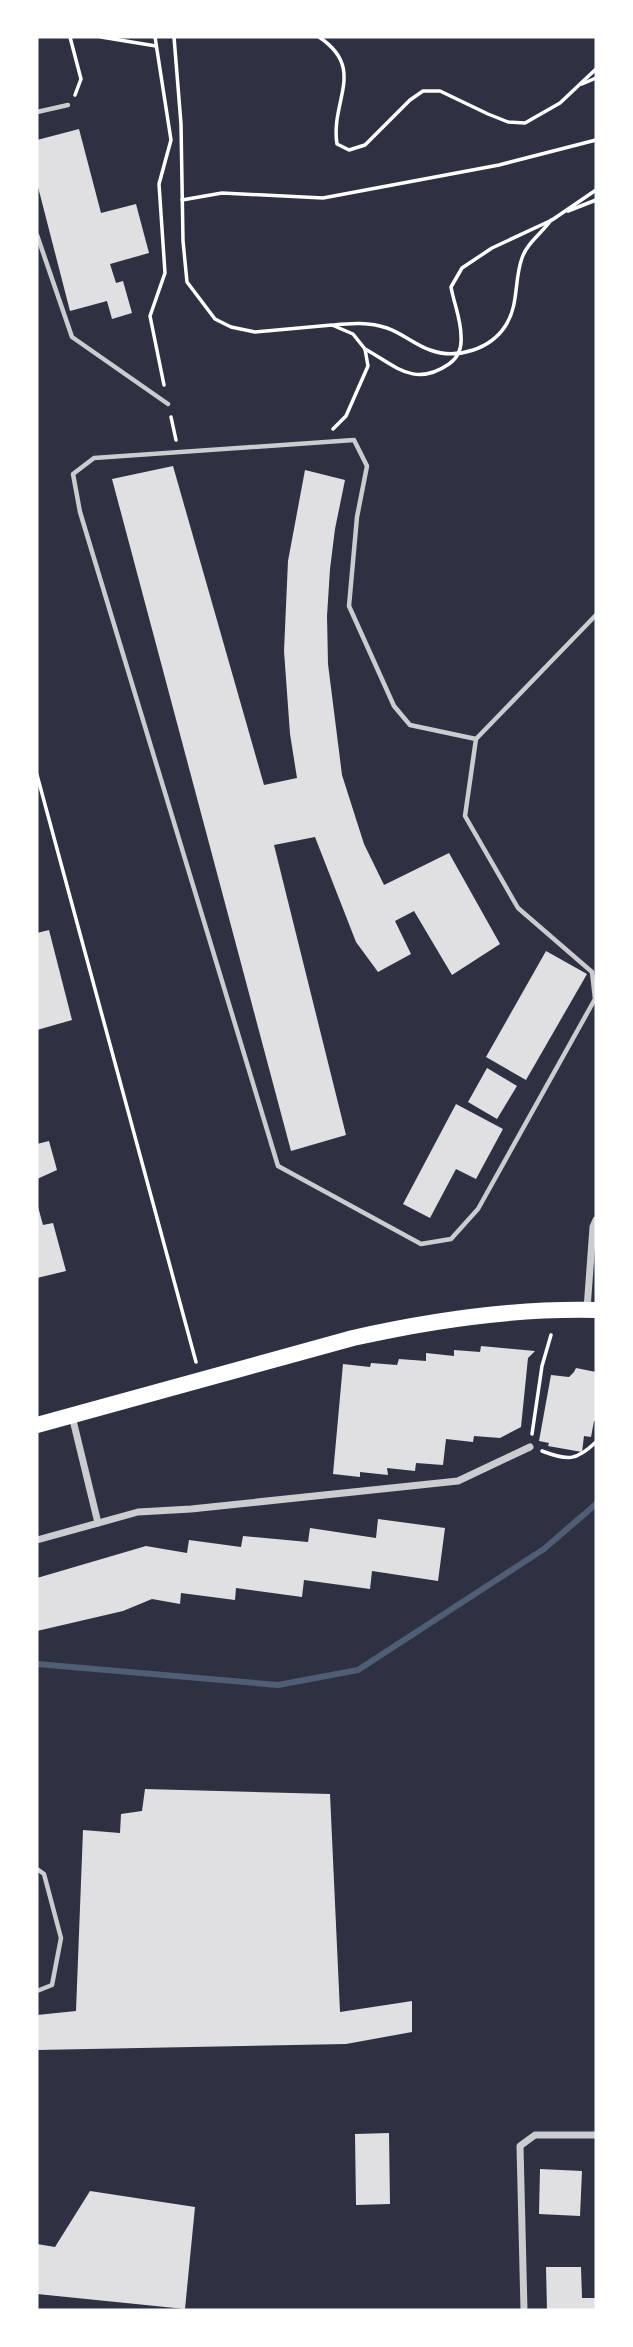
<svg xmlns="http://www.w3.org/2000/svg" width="633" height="2347" font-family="Commissioner,sans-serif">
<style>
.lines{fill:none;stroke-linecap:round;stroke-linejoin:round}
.stream{stroke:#4f5d75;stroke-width:6}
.building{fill:#e0e0e3}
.path{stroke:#fff;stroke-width:3.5}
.service{stroke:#caccd0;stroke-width:4.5}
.minor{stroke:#caccd0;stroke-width:7}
.primary{stroke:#fff;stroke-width:16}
</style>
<rect width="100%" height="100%" fill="#2d3142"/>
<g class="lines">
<!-- stream -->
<polyline class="stream" points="37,1664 278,1685 358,1670 544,1549 596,1504"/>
</g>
<!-- building -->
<g class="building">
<polygon points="79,129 101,213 136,204 149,253 110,264 116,283 123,281 132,313 112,319 107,301 70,311 37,183 37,140"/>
<polygon points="173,466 264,785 297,778 290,734 284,651 288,561 305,470 345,480 335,529 330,569 327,616 328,664 342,775 364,844 384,885 449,853 500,944 452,975 414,911 395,921 411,954 378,972 356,942 315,837 274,845 346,1135 291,1151 112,479"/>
<polygon points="49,930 72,1020 37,1030 37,933"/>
<polygon points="546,951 587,974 526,1080 486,1057"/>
<polygon points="487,1068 517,1086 497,1119 468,1102"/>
<polygon points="456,1104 503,1129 476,1179 456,1169 430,1218 403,1204"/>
<polygon points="49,1141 57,1170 37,1179 37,1144"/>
<polygon points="37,1203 43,1225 53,1223 66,1271 37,1278"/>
<polygon points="481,1346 535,1351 528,1358 521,1427 500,1438 474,1436 473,1442 446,1439 443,1465 416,1463 415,1471 387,1468 388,1475 360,1472 360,1477 333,1474 343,1364 370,1367 371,1363 397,1365 399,1359 426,1361 426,1353 454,1356 454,1350 480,1352"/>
<polygon points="576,1368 596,1372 596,1421 594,1421 591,1437 584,1436 582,1452 548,1446 549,1443 539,1441 551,1375 569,1377 574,1372"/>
<polygon points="378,1519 445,1528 438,1581 372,1571 370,1589 304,1580 302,1597 236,1588 235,1600 181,1593 180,1604 152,1599 123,1611 37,1631 37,1578 146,1546 187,1553 189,1540 241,1547 243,1536 308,1542 310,1528 376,1538"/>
<polygon points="145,1789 330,1794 340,2012 412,2001 412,2032 346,2044 37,2050 37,2015 76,2011 83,1830 120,1833 121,1814 142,1811"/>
<polygon points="389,2133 390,2204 356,2205 355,2134"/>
<polygon points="540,2169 582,2171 580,2216 539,2214"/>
<polygon points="90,2191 195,2207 185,2309 37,2294 37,2244 55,2247"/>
<polygon points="546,2267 581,2267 582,2298 596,2298 596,2310 547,2310"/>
</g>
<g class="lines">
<!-- path -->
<g class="path">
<polyline points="70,37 81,79 75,95"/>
<polyline points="101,37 156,46"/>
<polyline points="155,37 171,140 159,184 165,273 150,316 164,385"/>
<polyline points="174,37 181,124 183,241 187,282 215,319 231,327 255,332 332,325 353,334 365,349 368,366 346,416 333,429"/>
<path d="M319,37C367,69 330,101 337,144L349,150L365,145L410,100L423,91H440L488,114L508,122L525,123L560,103L596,69"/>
<polyline points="582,84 596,78"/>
<polyline points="182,200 222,193 323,198 499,165 596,140"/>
<polyline points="568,211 596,200"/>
<path d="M334,325C352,323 369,322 387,328C402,333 415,345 430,350C457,360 491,349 506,325C519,304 514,280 522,258C527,243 542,233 551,220"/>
<path d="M365,349C396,366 414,388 449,364C459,357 462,348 461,336C461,319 454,304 451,287L462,268L492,248L552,220L596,190"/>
<polyline points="171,417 176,440"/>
<polyline points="37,775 196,1362"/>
<polyline points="532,1434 542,1366 551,1335"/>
<path d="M542,1451C568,1461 576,1461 596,1442"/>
</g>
<!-- service -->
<g class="service">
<polyline points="37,112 68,105"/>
<polyline points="37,235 72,337 168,404"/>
<polyline points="476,739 410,725 394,706 349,606 357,517 367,466 354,440 94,458 73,474 80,512 278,1166 421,1244 451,1239 478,1209 595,999 592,972 518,908 465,816 476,739 596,615"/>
<polyline points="37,1869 44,1874 61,1938 52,1985 37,1991"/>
</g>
<!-- minor -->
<g class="minor">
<polyline points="587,1309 593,1227 596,1220"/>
<polyline points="72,1416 98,1523"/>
<polyline points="37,1540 138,1512 191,1509 458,1481 530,1447"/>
<polyline points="524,2310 520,2146 535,2135 596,2135"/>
</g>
<!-- primary -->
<path class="primary" d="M37,1425L353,1338C433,1320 514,1308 596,1310"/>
</g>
<!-- border -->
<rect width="633" height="2347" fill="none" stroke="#ffffff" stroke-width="77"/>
</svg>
